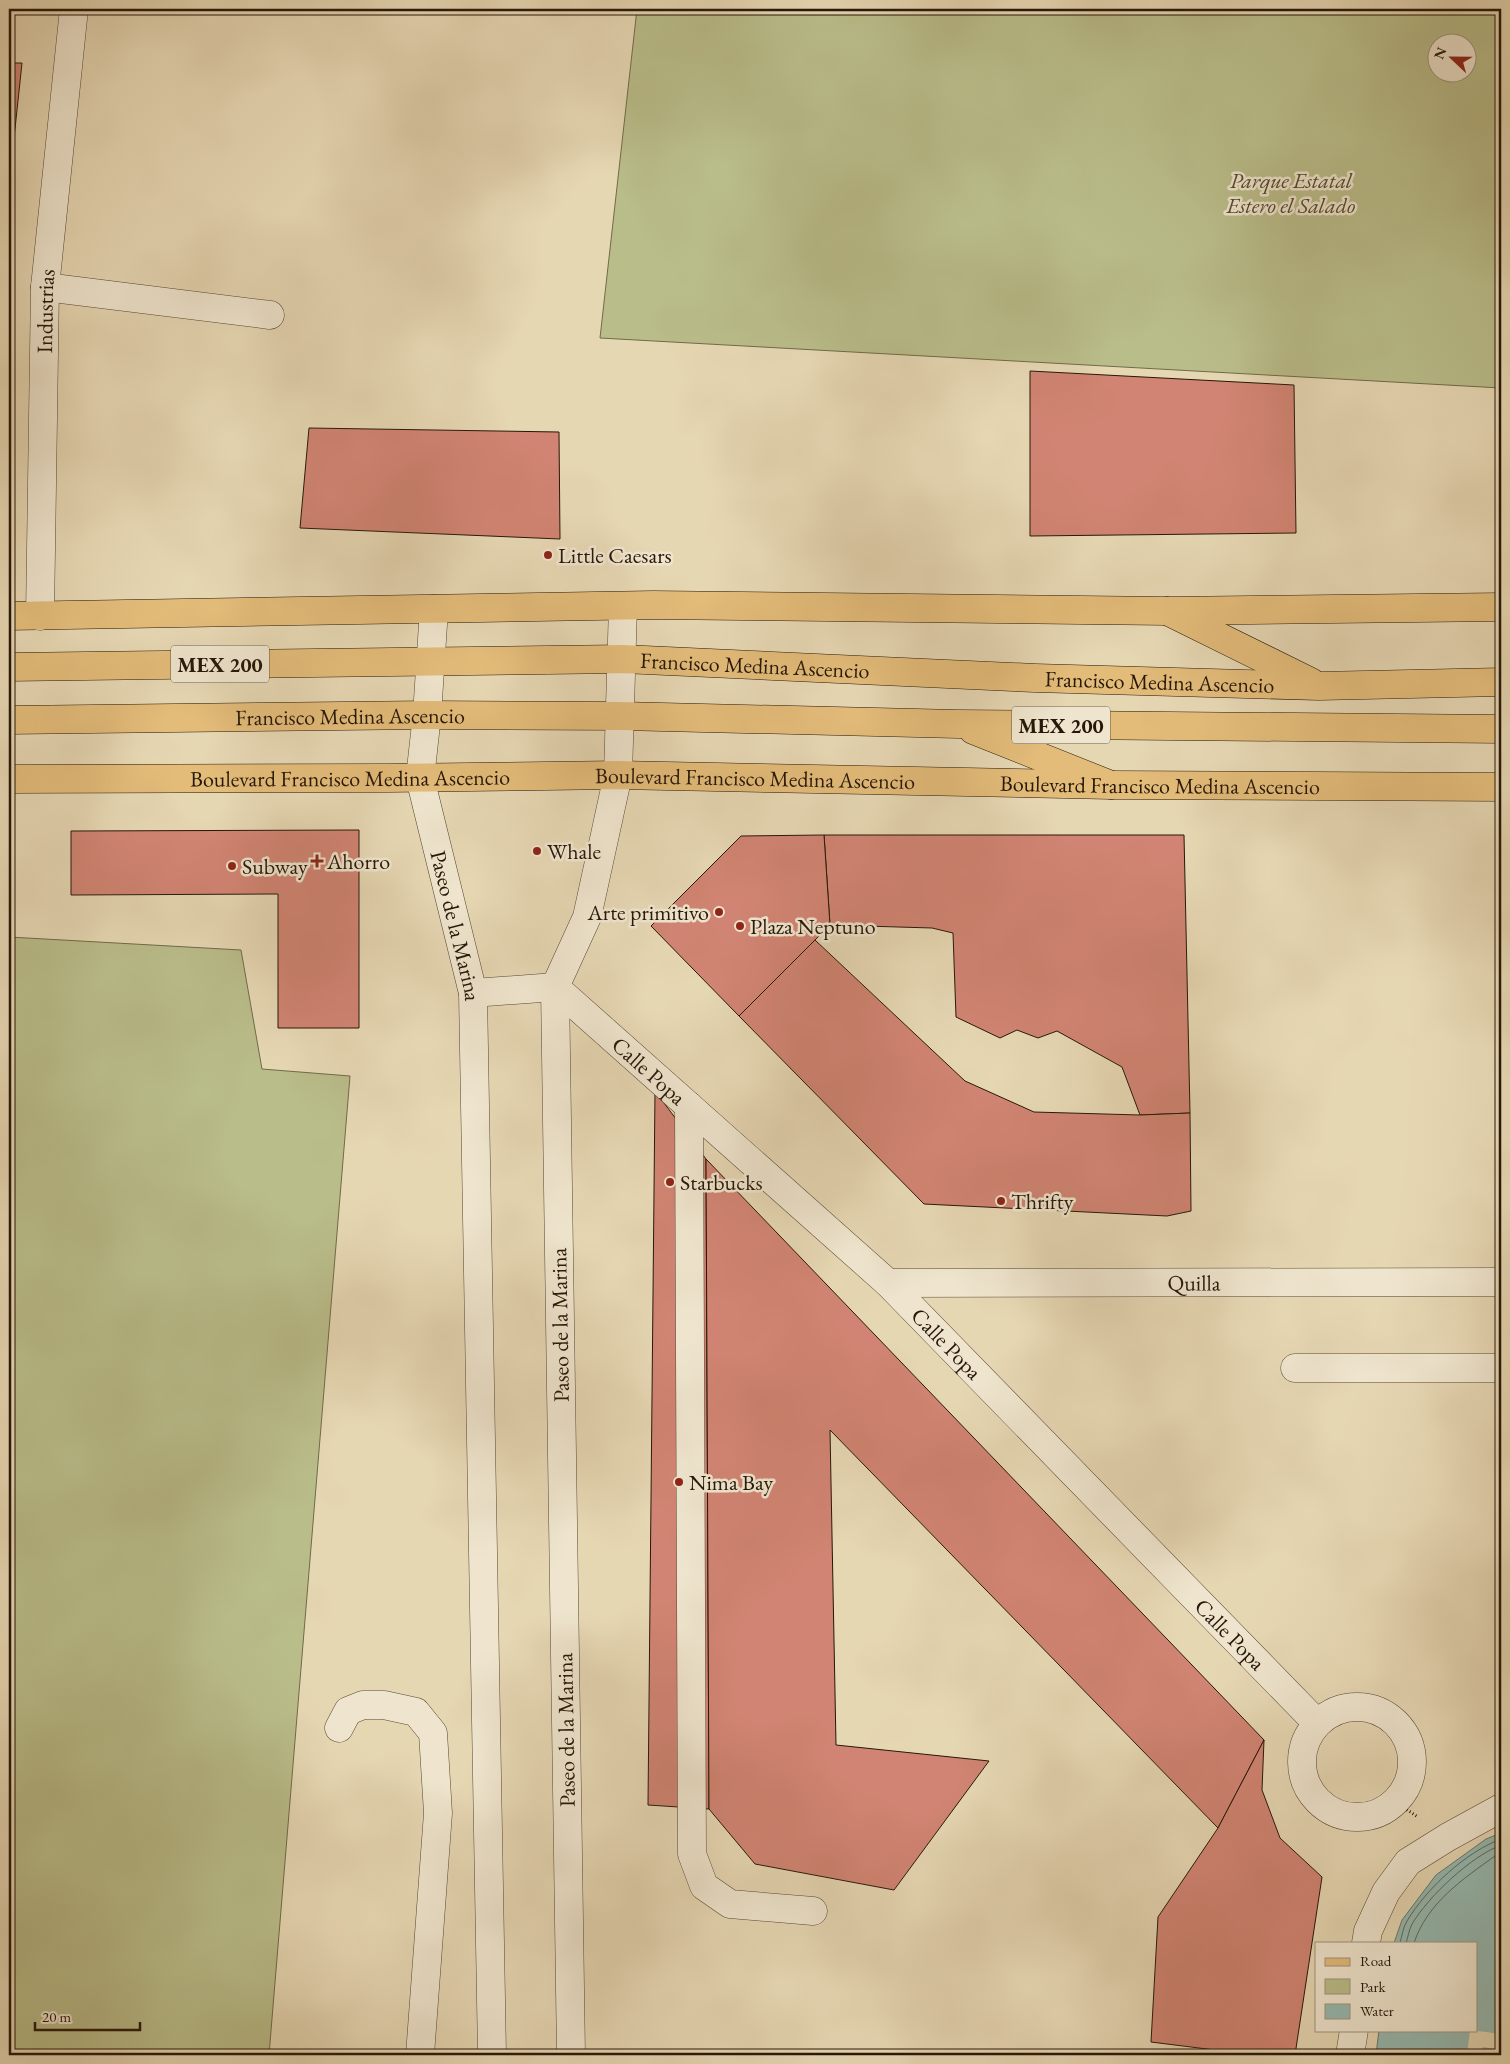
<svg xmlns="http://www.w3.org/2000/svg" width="1510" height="2064" font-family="'EB Garamond',serif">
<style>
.green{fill:#b9bd8a;stroke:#706a4a;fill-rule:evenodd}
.water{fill:#96b9b1;stroke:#69786e}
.pier{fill:#e6d7b3}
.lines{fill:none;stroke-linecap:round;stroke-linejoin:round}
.shore{stroke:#5e685d;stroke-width:1}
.building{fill:#d18473;stroke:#261709}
.minor-casing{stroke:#564734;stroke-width:29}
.major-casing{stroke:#261709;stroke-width:29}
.highway-casing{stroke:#261709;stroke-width:29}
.path{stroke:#261709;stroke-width:3;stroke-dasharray:1 2.5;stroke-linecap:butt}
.minor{stroke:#efe5ce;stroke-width:28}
.major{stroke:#e3bc7a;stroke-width:28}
.highway{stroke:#e3bc7a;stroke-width:28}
.poi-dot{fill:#8f2418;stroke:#efe5ce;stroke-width:2}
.labels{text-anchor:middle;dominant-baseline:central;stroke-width:5;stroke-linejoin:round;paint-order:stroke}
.shield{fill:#efe5ce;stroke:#625544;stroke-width:1}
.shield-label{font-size:21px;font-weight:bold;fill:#261709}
.park-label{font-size:22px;font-style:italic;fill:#524930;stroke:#efe5ce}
.street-label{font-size:22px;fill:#261709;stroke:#efe5ce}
.poi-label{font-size:22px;fill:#261709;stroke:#efe5ce;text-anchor:start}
</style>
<rect width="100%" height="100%" fill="#e6d7b3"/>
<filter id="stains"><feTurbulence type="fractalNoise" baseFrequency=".004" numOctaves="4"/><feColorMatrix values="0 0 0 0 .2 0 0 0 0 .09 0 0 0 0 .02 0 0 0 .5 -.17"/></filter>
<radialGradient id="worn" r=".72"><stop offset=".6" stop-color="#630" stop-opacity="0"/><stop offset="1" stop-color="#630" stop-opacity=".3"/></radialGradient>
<!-- green -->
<g class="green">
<path d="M637,9H1501V388L600,338ZM1438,42H1468V72H1438Z"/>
<polygon points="9,937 241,950 262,1069 350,1076 269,2055 9,2055"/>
</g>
<!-- water -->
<polygon class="water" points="1501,1833 1501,2055 1376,2055 1379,2030 1476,2030 1476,1943 1394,1943 1402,1920 1436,1875 1486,1839"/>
<!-- pier -->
<polygon class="pier" points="1470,2030 1501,2034 1501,2050 1483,2047 1481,2055 1467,2055"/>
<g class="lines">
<!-- shore -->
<g class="shore">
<path d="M1400,1943C1402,1936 1403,1927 1407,1921C1427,1888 1466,1852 1501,1839"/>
<path d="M1406,1943C1408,1937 1409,1930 1412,1924C1429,1896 1470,1857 1501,1845"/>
<path d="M1414,1943C1427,1903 1463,1879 1495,1856L1501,1853"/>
</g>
</g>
<!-- building -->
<g class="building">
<polygon points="9,63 22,63 9,185"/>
<polygon points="1030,371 1294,385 1296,533 1030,536"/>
<polygon points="309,428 559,432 560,539 300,528"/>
<polygon points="359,830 359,1028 278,1028 278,894 71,895 71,831"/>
<polygon points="824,835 1184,835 1190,1113 1140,1115 1122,1067 1057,1031 1038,1038 1017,1030 1000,1038 956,1017 953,933 932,928 830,925"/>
<polygon points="824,835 830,925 739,1016 651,926 741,836"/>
<polygon points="815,940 965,1081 1034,1112 1140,1115 1190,1113 1191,1211 1167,1216 924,1204 739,1016"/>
<polygon points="655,1091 706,1159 709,1809 648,1805"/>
<polygon points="706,1159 1264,1740 1218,1828 830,1430 836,1745 989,1761 894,1890 755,1864 709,1809"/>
<polygon points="1264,1740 1262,1790 1280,1838 1322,1877 1295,2055 1255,2055 1151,2042 1158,1917 1218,1828"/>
</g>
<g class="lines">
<defs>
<g id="minor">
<polyline points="45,287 270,315"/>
<path id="s1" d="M434,609L427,715L420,778L473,993L492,2055"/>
<path id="s2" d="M40,616L45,287L74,9"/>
<path id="s3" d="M473,993L555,987L888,1283L1317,1723"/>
<polyline points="689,1106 692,1854 704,1886 730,1904 813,1911"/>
<path id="s4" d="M888,1283L1501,1282"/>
<polyline points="1295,1368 1501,1368"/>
<circle cx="1357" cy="1762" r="55"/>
<polyline points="339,1728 348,1711 363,1705 384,1705 416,1712 433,1733 438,1813 420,2055"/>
<polyline points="1366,1943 1368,1931 1386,1892 1408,1862 1448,1837 1501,1808"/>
<polyline points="571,2055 555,987 587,917 618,775 623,606"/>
<polyline points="1350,2055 1354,2030"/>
</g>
<g id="major">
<polyline points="9,616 653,605 1167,611 1501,607"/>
<path id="s5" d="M9,779L389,778L618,775L1111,785L1501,787"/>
</g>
<g id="highway">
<polyline points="1167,611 1311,682"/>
<path id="s6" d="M9,667L623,659L1035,678L1319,686L1501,682"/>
<path id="s7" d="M9,720L427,715L621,716L958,724L1501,729"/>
<polyline points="973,730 1111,785"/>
</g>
</defs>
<!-- minor casing -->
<use href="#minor" class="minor-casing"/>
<!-- major casing -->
<use href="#major" class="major-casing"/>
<!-- highway casing -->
<use href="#highway" class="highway-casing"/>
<!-- path -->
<polyline class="path" points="1395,1802 1418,1817"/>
<!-- minor -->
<use href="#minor" class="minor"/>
<!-- major -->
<use href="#major" class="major"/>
<!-- highway -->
<use href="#highway" class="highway"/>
</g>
<!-- markers -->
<g class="poi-dot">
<circle cx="548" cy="555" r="5"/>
<circle cx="537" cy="851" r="5"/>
<path d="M314.5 853.5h5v5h5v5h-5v5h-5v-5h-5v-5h5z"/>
<circle cx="232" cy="866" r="5"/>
<circle cx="719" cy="912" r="5"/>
<circle cx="740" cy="926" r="5"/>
<circle cx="670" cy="1182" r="5"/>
<circle cx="1001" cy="1201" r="5"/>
<circle cx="679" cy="1482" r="5"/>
</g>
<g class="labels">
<!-- shield labels -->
<g class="shield">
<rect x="171" y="645.5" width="98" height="37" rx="4"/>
<rect x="1012" y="706.5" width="98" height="37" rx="4"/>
</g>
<g class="shield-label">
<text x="220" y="664">MEX 200</text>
<text x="1061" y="725">MEX 200</text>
</g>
<!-- park labels -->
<g class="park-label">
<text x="1291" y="180">Parque Estatal<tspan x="1291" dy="25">Estero el Salado</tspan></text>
</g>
<!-- street labels -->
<g class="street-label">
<text stroke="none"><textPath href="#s2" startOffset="305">Industrias</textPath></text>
<text stroke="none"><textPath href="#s6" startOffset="746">Francisco Medina Ascencio</textPath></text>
<text stroke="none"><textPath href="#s6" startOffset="1151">Francisco Medina Ascencio</textPath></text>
<text stroke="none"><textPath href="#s7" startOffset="341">Francisco Medina Ascencio</textPath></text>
<text stroke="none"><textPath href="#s5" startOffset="341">Boulevard Francisco Medina Ascencio</textPath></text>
<text stroke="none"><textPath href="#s5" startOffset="746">Boulevard Francisco Medina Ascencio</textPath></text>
<text stroke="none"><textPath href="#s5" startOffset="1151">Boulevard Francisco Medina Ascencio</textPath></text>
<text stroke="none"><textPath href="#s1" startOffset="322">Paseo de la Marina</textPath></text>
<text stroke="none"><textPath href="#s3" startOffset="208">Calle Popa</textPath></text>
<text stroke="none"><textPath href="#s4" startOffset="306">Quilla</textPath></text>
<text transform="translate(560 1325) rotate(-91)">Paseo de la Marina</text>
<text stroke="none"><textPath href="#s3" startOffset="612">Calle Popa</textPath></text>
<text stroke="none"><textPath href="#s3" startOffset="1018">Calle Popa</textPath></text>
<text transform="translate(566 1730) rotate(-91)">Paseo de la Marina</text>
</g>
<!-- poi labels -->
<g class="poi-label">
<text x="558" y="555">Little Caesars</text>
<text x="547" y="851">Whale</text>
<text x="327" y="861">Ahorro</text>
<text x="242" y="866">Subway</text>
<text x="709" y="912" text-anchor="end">Arte primitivo</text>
<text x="750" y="926">Plaza Neptuno</text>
<text x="680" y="1182">Starbucks</text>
<text x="1011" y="1201">Thrifty</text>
<text x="689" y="1482">Nima Bay</text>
</g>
</g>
<!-- margin -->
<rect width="1510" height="2064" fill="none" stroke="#e6d7b3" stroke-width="30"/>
<rect x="10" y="10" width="1490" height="2044" fill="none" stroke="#261709" stroke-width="2.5"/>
<rect x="15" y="15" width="1480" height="2034" fill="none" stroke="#261709"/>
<!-- legend -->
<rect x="1315" y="1942" width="162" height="90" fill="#efe5ce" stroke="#9f937f"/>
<rect x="1325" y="1958" width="25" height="8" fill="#e3bc7a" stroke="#9f937f"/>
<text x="1360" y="1966" font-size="15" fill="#261709">Road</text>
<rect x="1325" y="1979" width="25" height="15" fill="#b9bd8a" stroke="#9f937f"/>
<text x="1360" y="1992" font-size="15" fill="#261709">Park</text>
<rect x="1325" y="2004" width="25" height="15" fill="#96b9b1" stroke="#9f937f"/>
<text x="1360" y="2016" font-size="15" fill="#261709">Water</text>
<!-- north arrow -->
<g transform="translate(1452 58) rotate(292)"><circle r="24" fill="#efe5ce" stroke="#9f937f"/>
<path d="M0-4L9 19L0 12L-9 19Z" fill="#8f2418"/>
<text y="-8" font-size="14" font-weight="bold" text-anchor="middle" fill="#261709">N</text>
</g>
<!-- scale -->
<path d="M35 2022v8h105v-8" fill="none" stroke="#261709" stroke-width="2.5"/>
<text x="42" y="2022" font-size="15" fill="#261709" stroke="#efe5ce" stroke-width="4" paint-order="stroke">20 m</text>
<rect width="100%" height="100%" filter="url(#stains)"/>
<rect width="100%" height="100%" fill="url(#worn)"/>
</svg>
